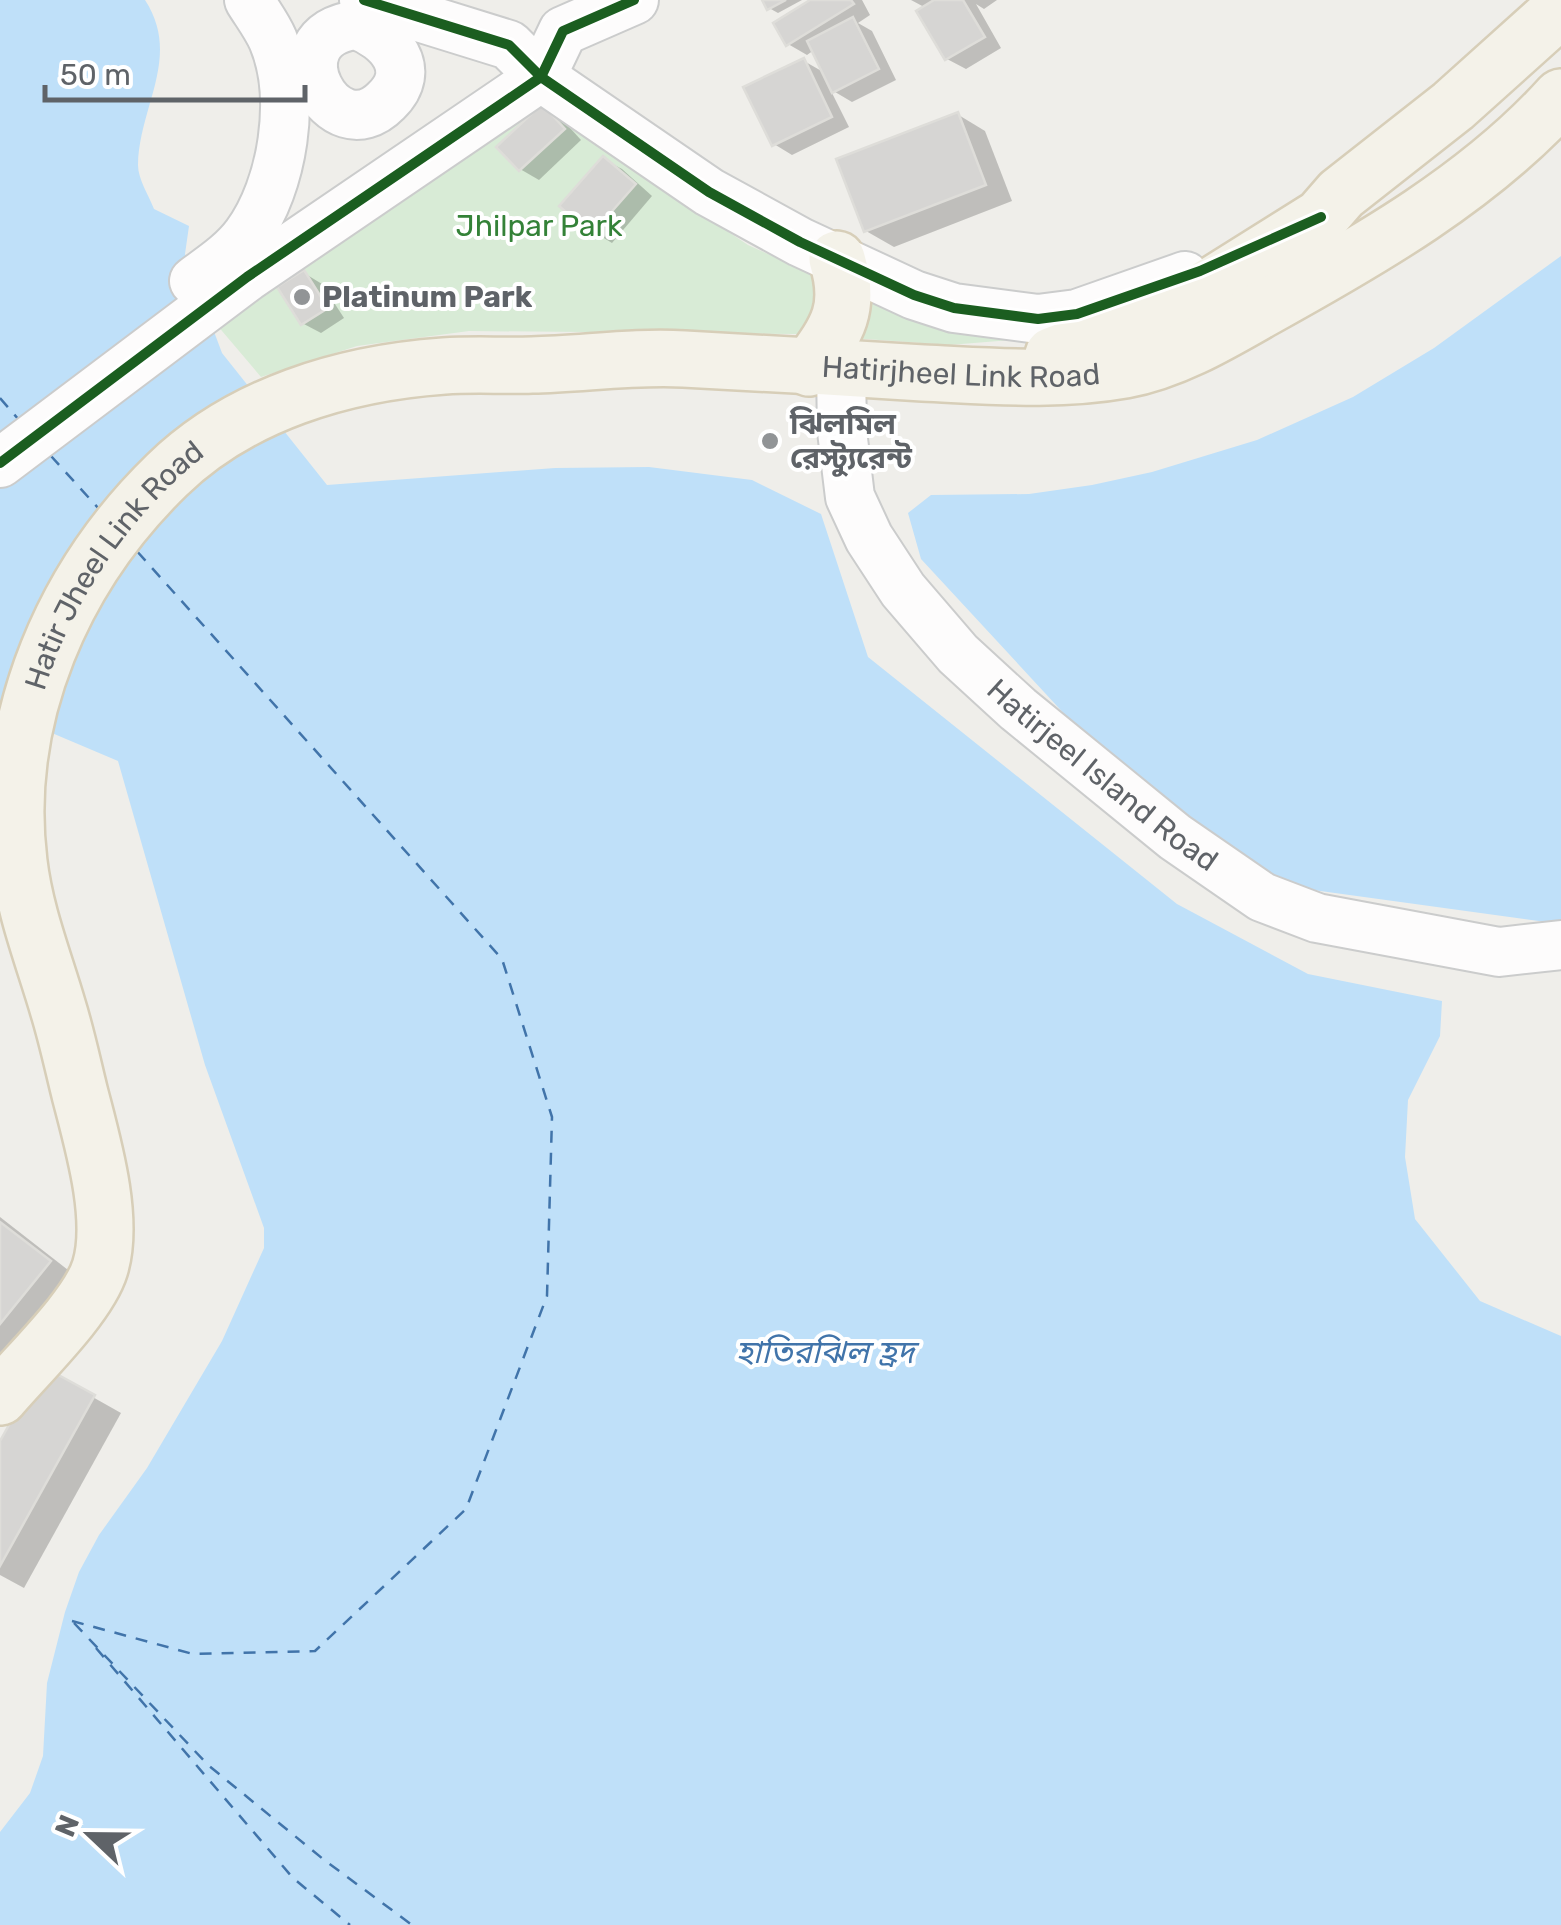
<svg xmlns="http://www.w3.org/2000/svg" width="1561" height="1925" font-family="Rubik,'Noto Sans Bengali',sans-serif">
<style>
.green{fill:#d8ebd6}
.water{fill:#bfe0f9}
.shadow{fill:#0003}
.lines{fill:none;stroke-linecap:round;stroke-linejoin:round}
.ferry{stroke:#4174aa;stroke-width:2.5;stroke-dasharray:12 10;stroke-linecap:butt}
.building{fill:#d6d5d3;stroke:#deddd9;stroke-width:2.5}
.minor-casing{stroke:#cbcccc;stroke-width:52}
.major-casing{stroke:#d7ceb8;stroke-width:60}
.minor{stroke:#fdfcfc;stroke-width:48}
.major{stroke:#f4f2e9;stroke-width:55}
.cycleway-casing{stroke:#fff;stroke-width:16}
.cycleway{stroke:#1b5e20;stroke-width:10}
.poi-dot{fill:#919496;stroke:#fff;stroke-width:4}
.labels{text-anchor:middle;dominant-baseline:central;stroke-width:8;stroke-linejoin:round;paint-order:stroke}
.park-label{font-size:30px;fill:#348238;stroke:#fff}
.poi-label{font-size:30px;font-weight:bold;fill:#5f6368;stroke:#fff;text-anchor:start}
.street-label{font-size:30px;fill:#5f6368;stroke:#fff}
.water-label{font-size:32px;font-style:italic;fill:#4174aa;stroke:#fff}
</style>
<rect width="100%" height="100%" fill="#efeeea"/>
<!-- green -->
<polygon class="green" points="549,92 624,162 748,245 930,327 1011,340 949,345 796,334 469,331 357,346 261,377 211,318"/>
<!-- water -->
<g class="water">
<path d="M0,0H145C182,57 139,106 138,165C138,179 149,196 154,209L189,226L185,254L222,353L327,485L555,468L649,467L752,480L821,514L868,657L1177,904L1308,974L1442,1001L1440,1036L1408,1100L1405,1157L1415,1219L1480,1301L1561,1336V1925H0V1832L30,1793L43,1756L47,1683L65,1612L79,1572L99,1535L147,1468L222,1341L264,1248V1228L205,1065L118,761L0,711Z"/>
<polygon points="1561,256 1561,924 1284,886 1094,746 921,559 908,513 931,495 1029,494 1092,485 1152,472 1257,440 1353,397 1434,348"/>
</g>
<!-- shadow -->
<g class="shadow">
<polygon points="765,0 802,0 778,13 769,8"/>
<polygon points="815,0 862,0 870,15 858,23 872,31 896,80 852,102 830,89 849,127 792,155 774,144 804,61 825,73 814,50 807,55 788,44"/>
<polygon points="911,0 997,0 984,9 976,4 1001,48 966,69 947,59 926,8"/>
<polygon points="543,107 561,118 581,140 539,180 520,169"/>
<polygon points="957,114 985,131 1012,201 894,247 866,231"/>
<polygon points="603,159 622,169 652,196 612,243 594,232 563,206"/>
<polygon points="304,273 322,284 344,318 321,333 302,323"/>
<polygon points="0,1217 86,1284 0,1385"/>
<polygon points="43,1369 121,1413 24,1588 0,1575 0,1446"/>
</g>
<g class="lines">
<!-- ferry -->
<g class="ferry">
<polyline points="0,398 19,420"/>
<polyline points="51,456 99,509"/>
<polyline points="72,1621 193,1654 315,1651 466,1509 547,1296 552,1117 502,959 135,549"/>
<polyline points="74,1623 208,1765 323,1859 412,1925"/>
<polyline points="96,1648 293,1878 350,1925"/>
</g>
</g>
<!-- building -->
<g class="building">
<polygon points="762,0 786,0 767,10"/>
<polygon points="810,0 851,0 854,4 786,46 773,23"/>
<polygon points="934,0 963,0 985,37 945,60 916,11"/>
<polygon points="853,17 879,69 832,93 807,41"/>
<polygon points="804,58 832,117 772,146 743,87"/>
<polygon points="542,104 565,129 519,171 496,147"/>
<polygon points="958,112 986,185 864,232 836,159"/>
<polygon points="603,156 636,184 592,234 559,206"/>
<polygon points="304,270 328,308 301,325 277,287"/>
<polygon points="0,1222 51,1261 0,1324"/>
<polygon points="42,1366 95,1395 0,1566 0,1441"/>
</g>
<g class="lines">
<defs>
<g id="minor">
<polyline points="364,0 509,45 541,77 709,192 800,242 914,295 954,308 1038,319 1077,314 1185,276"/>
<path d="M357,25C389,37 419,69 386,101C333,155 268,35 357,25Z"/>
<path d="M194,281C213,267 233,254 247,235C283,186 297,97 273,40C267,26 257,13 249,0"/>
<path id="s1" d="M841,370L842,431L850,497L869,538L903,590L958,654L1018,709L1175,837L1262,897L1317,918L1499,952L1561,945"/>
<polyline points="0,463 247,277 541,77 563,31 634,0"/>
</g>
<g id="major">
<polyline points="1053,355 1171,311 1321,217 1341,194 1453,106 1561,9"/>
<path d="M809,368C838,329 852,308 837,259"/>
<path id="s2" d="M0,1397C28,1364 88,1307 100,1268C115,1219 93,1144 80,1094C73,1066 67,1037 58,1008C44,960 25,913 19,862C1,717 64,575 167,475C240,404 344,373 444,366C473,364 503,366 532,365C582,364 634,356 684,359C764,363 843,368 923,373C991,376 1058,382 1125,370C1174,361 1221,333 1263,309C1368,251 1480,187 1561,97"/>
</g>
</defs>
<!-- minor casing -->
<use href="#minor" class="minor-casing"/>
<!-- major casing -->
<use href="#major" class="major-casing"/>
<!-- minor -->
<use href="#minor" class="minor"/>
<!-- major -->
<use href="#major" class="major"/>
<defs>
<g id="cycleway">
<polyline points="364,0 509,45 541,77 709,192 800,242 914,295 954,308 1038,319 1077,314 1200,271 1321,217"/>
<polyline points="0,463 247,277 541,77 563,31 634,0"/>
</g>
</defs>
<!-- cycleway casing -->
<use href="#cycleway" class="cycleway-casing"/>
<!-- cycleway -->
<use href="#cycleway" class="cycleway"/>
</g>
<!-- markers -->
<g class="poi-dot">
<circle cx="302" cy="297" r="10"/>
<circle cx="770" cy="441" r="10"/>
</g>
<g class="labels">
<!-- park labels -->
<g class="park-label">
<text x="539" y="226">Jhilpar Park</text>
</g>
<!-- poi labels -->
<g class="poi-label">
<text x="322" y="297">Platinum Park</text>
<text x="790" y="424">ঝিলমিল<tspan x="790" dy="34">রেস্ট্যুরেন্ট</tspan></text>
</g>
<!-- street labels -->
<g class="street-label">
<text stroke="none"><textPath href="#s2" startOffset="1832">Hatirjheel Link Road</textPath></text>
<text stroke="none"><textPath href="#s2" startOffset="905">Hatir Jheel Link Road</textPath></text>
<text stroke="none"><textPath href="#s1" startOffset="508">Hatirjeel Island Road</textPath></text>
</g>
<!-- water labels -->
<g class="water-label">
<text x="825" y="1352">হাতিরঝিল হ্রদ</text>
</g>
</g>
<!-- north arrow -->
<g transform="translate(90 1835) rotate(292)" stroke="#ffffff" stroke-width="8" paint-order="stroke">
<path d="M0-8L18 38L0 25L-18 38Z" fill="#5f6368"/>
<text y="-15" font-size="28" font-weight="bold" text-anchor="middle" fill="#5f6368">N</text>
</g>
<!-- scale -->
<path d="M45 85v15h260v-15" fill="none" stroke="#5f6368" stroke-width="5"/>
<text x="60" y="85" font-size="30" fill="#5f6368" stroke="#ffffff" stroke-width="8" paint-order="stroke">50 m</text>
</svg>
